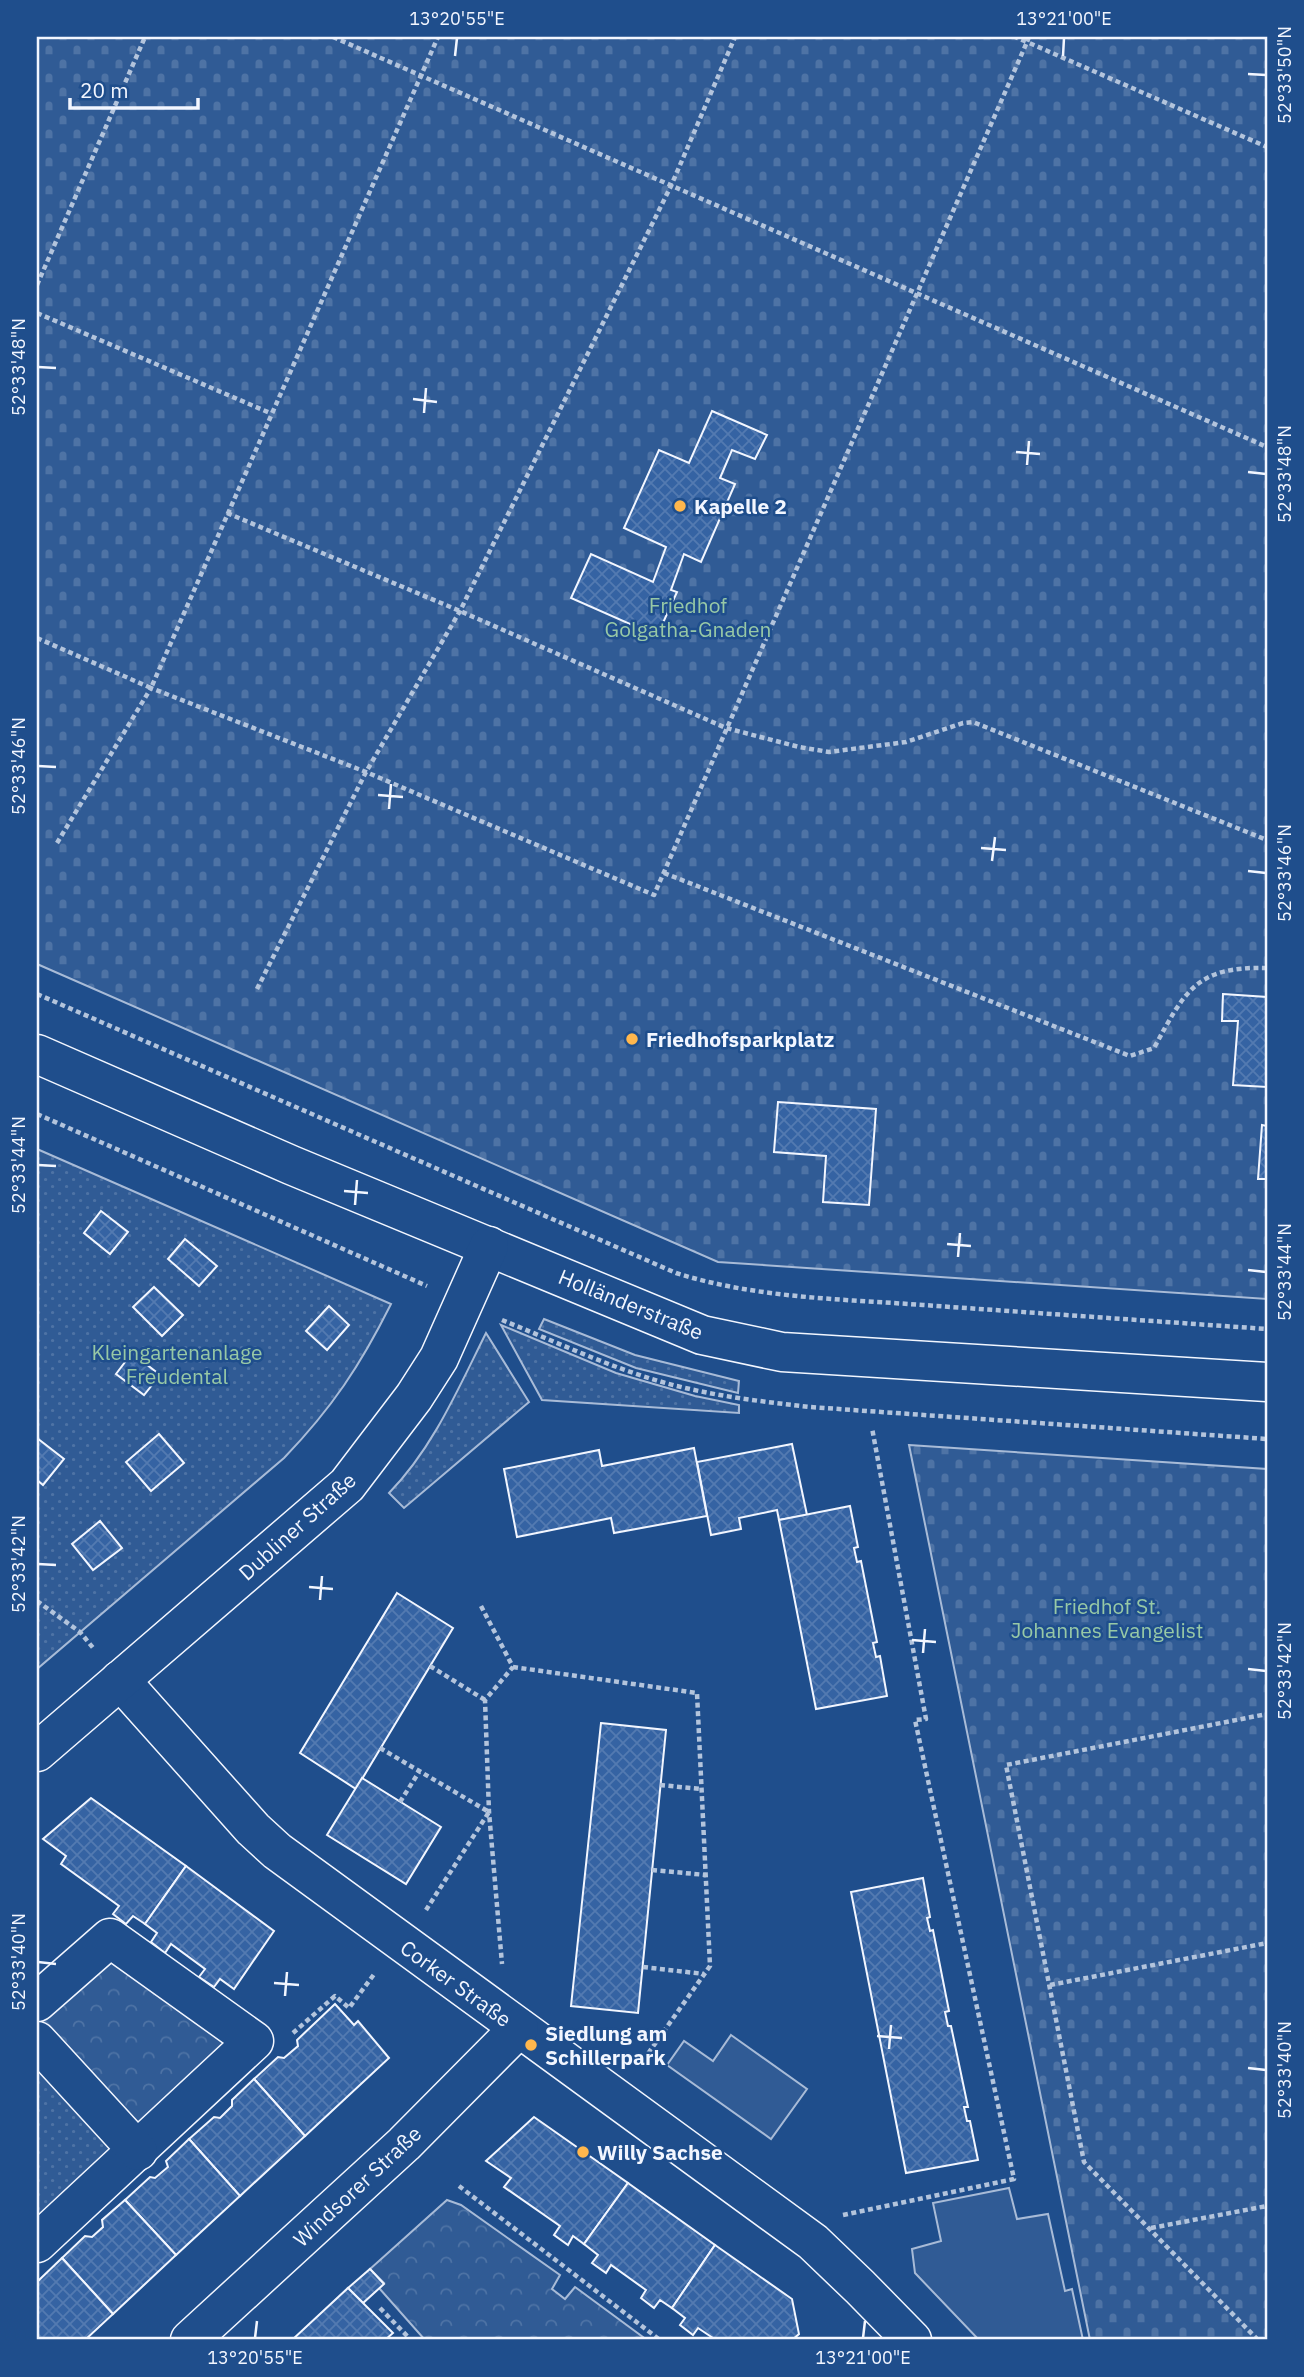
<svg xmlns="http://www.w3.org/2000/svg" width="1304" height="2377" font-family="'IBM Plex Sans',sans-serif">
<style>
.grass{fill:url(#grass-dots);stroke:#a8bbd7;stroke-width:2}
.cemetery{fill:url(#cemetery-stones);stroke:#a8bbd7;stroke-width:2}
.park{fill:url(#park-crowns);stroke:#a8bbd7;stroke-width:2}
.pitch{fill:#305b95;stroke:#a8bbd7;stroke-width:2}
.building{fill:url(#building-cross-hatch);stroke:#f2f6ff;stroke-width:2}
.lines{fill:none;stroke-linecap:round;stroke-linejoin:round}
.minor-casing{stroke:#f2f6ff;stroke-width:41}
.path{stroke:#b3c4dc;stroke-width:4.5;stroke-dasharray:5 3.5;stroke-linecap:butt}
.minor{stroke:#1f4e8c;stroke-width:38}
.ticks{fill:none;stroke:#f2f6ff;stroke-width:2.5}
.poi-dot{fill:#ffb74d;stroke:#1f4e8c;stroke-width:2.5}
.labels{text-anchor:middle;dominant-baseline:central;stroke-width:5;stroke-linejoin:round;paint-order:stroke}
.poi-label{font-size:21px;font-weight:bold;fill:#f2f6ff;stroke:#1f4e8c;text-anchor:start}
.park-label{font-size:21px;fill:#97c8a6;stroke:#1f4e8c}
.street-label{font-size:21px;fill:#f2f6ff;stroke:#1f4e8c}
.neatline{fill:none;stroke:#f2f6ff;stroke-width:2.5}
.ticks-label{font-size:18px;text-anchor:middle;fill:#f2f6ff}
</style>
<defs>
<pattern id="grass-dots" width="8" height="8" patternUnits="userSpaceOnUse" patternTransform="scale(1.75)"><rect width="8" height="8" fill="#305b95"/><path d="M2 2h.1M6 6h.1" fill="none" stroke="#4e73a5" stroke-width="1.8" stroke-linecap="round"/></pattern>
<pattern id="cemetery-stones" width="16" height="16" patternUnits="userSpaceOnUse" patternTransform="scale(1.75)"><rect width="16" height="16" fill="#305b95"/><path d="M2 7V4a2 2 0 0 1 4 0v3zM10 15v-3a2 2 0 0 1 4 0v3z" fill="#4e73a5"/></pattern>
<pattern id="park-crowns" width="20" height="18" patternUnits="userSpaceOnUse" patternTransform="scale(1.75)"><rect width="20" height="18" fill="#305b95"/><path d="M2 6a3 3 0 1 1 6 0M12 15a3 3 0 1 1 6 0" fill="none" stroke="#4e73a5"/></pattern>
<pattern id="building-cross-hatch" width="8" height="8" patternUnits="userSpaceOnUse" patternTransform="scale(1.75)"><rect width="8" height="8" fill="#3563a3"/><path d="M0 0l8 8M0 8l8-8" fill="none" stroke="#537ab1"/></pattern>
</defs>
<rect width="100%" height="100%" fill="#1f4e8c"/>
<!-- grass -->
<g class="grass">
<path d="M37,1149L391,1304C360,1366 332,1408 284,1458L37,1669Z"/>
<polygon points="544,1319 635,1355 739,1381 738,1393 636,1368 539,1329"/>
<polygon points="501,1325 616,1373 695,1396 739,1405 739,1413 542,1400"/>
<path d="M486,1333L529,1402L404,1508L389,1493C433,1448 458,1389 486,1333Z"/>
<polygon points="37,2053 118,2148 37,2226"/>
</g>
<!-- cemetery -->
<g class="cemetery">
<polygon points="37,37 1267,37 1267,1299 718,1262 37,964"/>
<polygon points="909,1445 1267,1469 1267,2340 1090,2340"/>
</g>
<!-- park -->
<g class="park">
<polygon points="108,1959 226,2043 140,2131 39,2021 39,2017"/>
<polygon points="447,2200 461,2205 560,2275 552,2289 565,2299 575,2287 647,2340 425,2340 379,2288 384,2283 370,2269"/>
</g>
<!-- pitch -->
<g class="pitch">
<polygon points="731,2035 807,2089 771,2139 667,2065 684,2041 713,2061"/>
<polygon points="1009,2188 1017,2219 1048,2214 1065,2291 1072,2289 1083,2340 979,2340 915,2273 912,2249 941,2241 933,2203"/>
</g>
<!-- building -->
<g class="building">
<polygon points="712,411 767,435 755,459 732,450 720,478 735,484 701,562 684,554 671,590 677,592 657,636 571,598 591,554 653,582 666,547 624,528 659,450 689,463"/>
<polygon points="1223,994 1267,997 1267,1087 1233,1085 1238,1021 1222,1021"/>
<polygon points="778,1102 876,1109 869,1205 823,1202 826,1156 774,1152"/>
<polygon points="1262,1125 1267,1126 1267,1179 1258,1179"/>
<polygon points="101,1211 128,1232 110,1254 84,1233"/>
<polygon points="185,1239 217,1266 199,1286 168,1259"/>
<polygon points="154,1287 183,1315 162,1336 133,1307"/>
<polygon points="329,1306 349,1325 327,1350 306,1331"/>
<polygon points="132,1353 160,1375 144,1395 116,1374"/>
<polygon points="159,1434 184,1463 151,1491 126,1462"/>
<polygon points="37,1438 64,1459 43,1485 37,1480"/>
<polygon points="792,1444 807,1515 779,1520 777,1510 739,1518 741,1529 711,1535 697,1462"/>
<polygon points="694,1448 707,1516 614,1533 611,1518 517,1537 504,1469 599,1450 602,1466"/>
<polygon points="850,1506 858,1547 854,1548 857,1562 861,1561 877,1642 873,1643 876,1657 880,1656 887,1696 816,1709 779,1520"/>
<polygon points="100,1521 122,1548 93,1570 72,1544"/>
<polygon points="397,1593 453,1628 356,1789 300,1753"/>
<polygon points="601,1723 666,1730 638,2013 571,2006"/>
<polygon points="362,1778 441,1827 406,1884 327,1835"/>
<polygon points="91,1798 186,1866 145,1924 133,1916 126,1924 113,1914 119,1906 61,1864 66,1856 43,1839"/>
<polygon points="186,1866 274,1931 234,1989 220,1979 214,1987 199,1977 205,1969 171,1944 165,1953 151,1942 157,1933 145,1924"/>
<polygon points="923,1878 930,1917 927,1918 930,1931 933,1930 949,2011 945,2012 948,2026 951,2026 968,2107 964,2107 967,2121 970,2121 978,2160 906,2173 851,1892"/>
<polygon points="335,2004 354,2025 358,2021 389,2058 305,2136 254,2079 278,2057 284,2058 298,2046 297,2040"/>
<polygon points="254,2079 305,2136 240,2196 189,2139 214,2117 220,2118 232,2106 232,2100"/>
<polygon points="534,2117 628,2183 584,2244 573,2236 568,2245 554,2235 560,2226 504,2187 511,2178 486,2161"/>
<polygon points="189,2139 240,2196 176,2255 125,2200 150,2177 155,2178 168,2167 166,2161"/>
<polygon points="628,2183 715,2245 672,2308 660,2300 654,2308 641,2298 646,2290 611,2265 606,2273 592,2263 598,2255 584,2244"/>
<polygon points="125,2200 176,2255 113,2314 62,2258 85,2236 92,2237 103,2227 102,2220"/>
<polygon points="715,2245 792,2299 799,2334 792,2340 716,2340 698,2328 693,2335 680,2325 685,2318 672,2308"/>
<polygon points="62,2258 113,2314 85,2340 37,2340 37,2282"/>
<polygon points="370,2269 384,2284 363,2303 348,2288"/>
<polygon points="348,2288 393,2333 385,2340 292,2340"/>
</g>
<g class="lines">
<defs>
<g id="minor">
<polyline points="37,1054 291,1165 702,1335 782,1352 1267,1382"/>
<polyline points="120,1680 253,1829 277,1851 813,2242 860,2287 912,2340"/>
<polyline points="37,1752 347,1485 414,1397 439,1358 489,1246"/>
<polyline points="37,2002 110,1938 254,2041 37,2243"/>
<polyline points="37,2041 138,2151"/>
<polyline points="190,2340 404,2144 519,2028"/>
</g>
</defs>
<!-- minor casing -->
<use href="#minor" class="minor-casing"/>
<!-- path -->
<g class="path">
<polyline points="333,37 1267,447"/>
<polyline points="1029,37 1027,42 1267,147"/>
<polyline points="37,285 145,37"/>
<polyline points="37,313 270,413"/>
<polyline points="227,513 460,611 726,728 799,747 829,752 906,742 963,723 973,722 1267,840"/>
<polyline points="37,638 151,688 438,37"/>
<polyline points="57,843 151,688 366,772 654,895 1027,42 1015,37"/>
<path d="M664,873L1130,1056L1154,1048C1185,991 1196,966 1267,968"/>
<polyline points="257,989 366,772 460,611 671,186 735,37"/>
<path d="M37,994L676,1273C755,1298 840,1299 923,1305C1037,1313 1152,1321 1267,1329"/>
<polyline points="37,1114 427,1286"/>
<path d="M502,1320C559,1343 617,1371 677,1386C721,1397 766,1402 810,1407L1267,1439"/>
<polyline points="37,1601 80,1632 94,1649"/>
<polyline points="481,1606 513,1667 485,1700 489,1812 502,1964"/>
<polyline points="430,1666 485,1700"/>
<polyline points="513,1667 697,1693 710,1966 640,2065"/>
<polyline points="380,1748 489,1812 426,1910"/>
<polyline points="660,1785 701,1789"/>
<polyline points="400,1802 419,1772"/>
<polyline points="652,1870 706,1875"/>
<polyline points="643,1967 704,1974"/>
<polyline points="1050,1985 1267,1943"/>
<polyline points="293,2033 335,1996 349,2008 375,1973"/>
<polyline points="459,2186 660,2340"/>
<polyline points="843,2215 1014,2179 915,1720 926,1719 872,1428"/>
<polyline points="1151,2228 1267,2206"/>
<polyline points="380,2308 411,2340"/>
<polyline points="1258,2340 1084,2162 1006,1765 1267,1714"/>
</g>
<!-- minor -->
<use href="#minor" class="minor"/>
</g>
<!-- ticks -->
<path class="ticks" d="M455,56L457,38M1063,56L1064,38M1248,74L1266,75M38,367L56,368M413,399L437,402M424,413L426,388M1016,452L1040,454M1027,465L1029,441M1248,472L1266,474M38,766L56,767M378,795L403,797M389,809L391,784M981,848L1006,850M992,861L995,837M1248,871L1266,873M38,1165L56,1166M344,1191L368,1193M355,1205L357,1180M947,1244L971,1246M958,1257L960,1233M1248,1270L1266,1272M38,1564L56,1565M309,1587L333,1589M320,1600L322,1576M912,1640L936,1642M923,1653L925,1629M1248,1669L1266,1671M38,1962L56,1964M274,1983L299,1985M285,1996L287,1972M877,2036L902,2038M889,2049L891,2025M1248,2068L1266,2070M255,2338L257,2321M863,2338L865,2321"/>
<!-- markers -->
<g class="poi-dot">
<circle cx="680" cy="506" r="7"/>
<circle cx="632" cy="1039" r="7"/>
<circle cx="531" cy="2045" r="7"/>
<circle cx="583" cy="2152" r="7"/>
</g>
<g class="labels">
<!-- poi labels -->
<g class="poi-label">
<text x="694" y="506">Kapelle 2</text>
<text x="646" y="1039">Friedhofsparkplatz</text>
<text x="545" y="2033">Siedlung am<tspan x="545" dy="24">Schillerpark</tspan></text>
<text x="597" y="2152">Willy Sachse</text>
</g>
<!-- park labels -->
<g class="park-label">
<text x="688" y="605">Friedhof<tspan x="688" dy="24">Golgatha-Gnaden</tspan></text>
<text x="177" y="1352">Kleingartenanlage<tspan x="177" dy="24">Freudental</tspan></text>
<text x="1107" y="1606">Friedhof St.<tspan x="1107" dy="24">Johannes Evangelist</tspan></text>
</g>
<!-- street labels -->
<g class="street-label">
<text transform="translate(631 1304) rotate(22)">Holländerstraße</text>
<text transform="translate(297 1526) rotate(-42)">Dubliner Straße</text>
<text transform="translate(456 1983) rotate(36)">Corker Straße</text>
<text transform="translate(357 2186) rotate(-43)">Windsorer Straße</text>
</g>
</g>
<!-- border -->
<rect width="1304" height="2377" fill="none" stroke="#1f4e8c" stroke-width="77"/>
<!-- scale -->
<path d="M70 98v10h128v-10" fill="none" stroke="#f2f6ff" stroke-width="3.5"/>
<text x="80" y="98" font-size="21" fill="#f2f6ff" stroke="#1f4e8c" stroke-width="5" paint-order="stroke">20 m</text>
<rect x="38" y="38" width="1228" height="2300" class="neatline"/>
<g class="ticks-label">
<text x="457" y="25">13°20'55"E</text>
<text x="1064" y="25">13°21'00"E</text>
<text transform="translate(1285 75) rotate(-90)" y="6">52°33'50"N</text>
<text transform="translate(19 367) rotate(-90)" y="6">52°33'48"N</text>
<text transform="translate(1285 474) rotate(-90)" y="6">52°33'48"N</text>
<text transform="translate(19 766) rotate(-90)" y="6">52°33'46"N</text>
<text transform="translate(1285 873) rotate(-90)" y="6">52°33'46"N</text>
<text transform="translate(19 1165) rotate(-90)" y="6">52°33'44"N</text>
<text transform="translate(1285 1272) rotate(-90)" y="6">52°33'44"N</text>
<text transform="translate(19 1564) rotate(-90)" y="6">52°33'42"N</text>
<text transform="translate(1285 1671) rotate(-90)" y="6">52°33'42"N</text>
<text transform="translate(19 1962) rotate(-90)" y="6">52°33'40"N</text>
<text transform="translate(1285 2070) rotate(-90)" y="6">52°33'40"N</text>
<text x="255" y="2364">13°20'55"E</text>
<text x="863" y="2364">13°21'00"E</text>
</g>
</svg>
